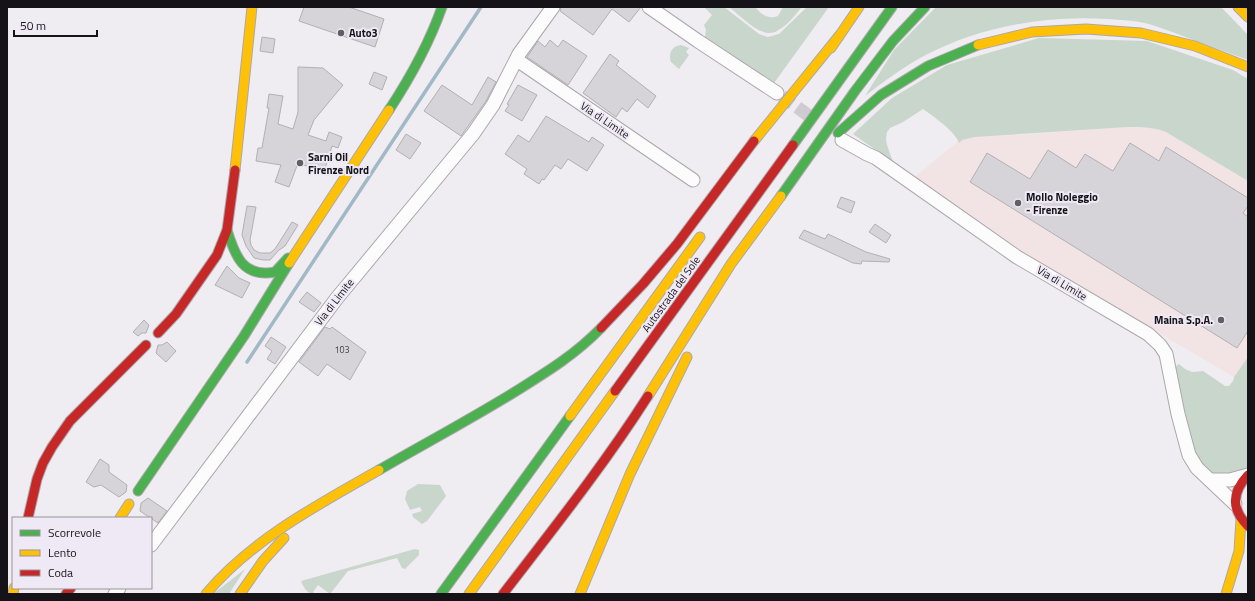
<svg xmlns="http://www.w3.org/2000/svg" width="1255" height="601" font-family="'Titillium Web',sans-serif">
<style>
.industrial{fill:#f2e3e4}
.green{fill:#c9d6cc}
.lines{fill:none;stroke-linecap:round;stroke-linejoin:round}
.stream{stroke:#a1b8c7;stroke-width:3.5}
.building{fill:#d6d4d9;stroke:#b2b0b4}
.street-tunnel{stroke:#cecbd1;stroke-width:13;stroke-dasharray:13 6;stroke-linecap:butt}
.street-casing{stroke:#aba8ad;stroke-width:15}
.fast-casing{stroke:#aba8ad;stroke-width:11}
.slow-casing{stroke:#aba8ad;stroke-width:11}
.jam-casing{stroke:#aba8ad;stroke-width:11}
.street{stroke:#fdfcfd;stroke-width:13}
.fast{stroke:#4caf50;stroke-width:9}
.slow{stroke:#ffc107;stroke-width:9}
.jam{stroke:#c62828;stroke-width:9}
.poi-dot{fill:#615f64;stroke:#efe9f5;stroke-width:1.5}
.labels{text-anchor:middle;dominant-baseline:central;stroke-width:4;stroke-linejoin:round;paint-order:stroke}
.number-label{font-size:9px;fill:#454348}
.poi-label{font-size:11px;font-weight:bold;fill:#151317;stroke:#efe9f5;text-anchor:start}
.street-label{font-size:11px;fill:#151317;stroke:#efe9f5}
</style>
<rect width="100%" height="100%" fill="#efecf2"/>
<!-- industrial -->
<polygon class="industrial" points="1128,127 1156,128 1166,132 1248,181 1248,357 1234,377 1041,264 915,177 963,137 1016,135"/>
<!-- green -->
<g class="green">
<polygon points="704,7 724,7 759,34 768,37 779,34 807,7 829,7 774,83 705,37 706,30 704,25 712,15"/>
<path d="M729,7H755C761,14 768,20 778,16L783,7H802C795,15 787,26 777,31C762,40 741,16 729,7Z"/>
<path d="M936,7H1221L1248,35V60C1225,52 1203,43 1180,35C1170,31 1159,27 1149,24C1135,20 1120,20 1107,19C1044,15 978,27 922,57C902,68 883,82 865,96L894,50Z"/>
<path d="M1039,38L1147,41L1233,70L1248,79V181L1166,132C1153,127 1141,127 1128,127L974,137L962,140L959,143C956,132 933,116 923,109L903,122L890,128L887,132L886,139L887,145L893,162L853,134L892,98L947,65Z"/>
<path d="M681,45L689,48L686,52L689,55L679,69L671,62C668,53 672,46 681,45Z"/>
<polygon points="1248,357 1248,468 1240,473 1216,475 1210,473 1205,468 1192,448 1175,367 1179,364 1185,369 1192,372 1203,371 1225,386 1229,386 1233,381 1234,377"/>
<polygon points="418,484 440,485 446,496 427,521 422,524 413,517 412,514 422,511 420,507 410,510 405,499 407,491"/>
<path d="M415,549L419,550V555L405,569L402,568L397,558L348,571L330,594L318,585L313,592L315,594C307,594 304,588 301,581Z"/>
<polygon points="245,569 229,594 213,594"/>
</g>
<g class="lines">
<!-- stream -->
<polyline class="stream" points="247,362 481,7"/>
</g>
<!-- building -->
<g class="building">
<polygon points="304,7 349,7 384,19 375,47 299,21"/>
<polygon points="561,7 641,7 629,22 612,9 593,35 560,11"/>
<polygon points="262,37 275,39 273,53 260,51"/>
<polygon points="550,40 558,47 563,40 587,56 568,85 527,57 538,41 545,47"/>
<polygon points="610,54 619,61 616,65 656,96 648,108 637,99 627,112 622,108 616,117 583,93"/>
<polygon points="298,67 323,68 343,85 314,120 308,135 326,141 329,132 342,137 338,148 332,146 324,172 298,163 289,187 275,182 281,165 256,161 258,148 262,148 269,108 267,108 269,94 283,96 278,124 293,129 298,112"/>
<polygon points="374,72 387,77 382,90 369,84"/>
<polygon points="488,77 496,82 486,101 461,136 424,111 442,85 472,105"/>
<polygon points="518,85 537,95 522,121 505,111 509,105 507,104"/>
<polygon points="546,116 589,142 592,137 604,145 587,171 568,159 561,169 555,165 544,180 542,179 539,184 524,174 527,169 505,154 518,135 529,142"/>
<polygon points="406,134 421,143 410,159 396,150"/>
<polygon points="1130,143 1159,161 1166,147 1248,198 1248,206 1243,213 1248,217 1248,331 1237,348 970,182 987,153 1030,179 1048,150 1076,168 1085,154 1113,171"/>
<polygon points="841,197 855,202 851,213 837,207"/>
<polygon points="247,206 256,207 250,240 251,245 254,250 260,253 270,253 275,249 292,222 298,225 285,246 279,250 270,260 263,260 254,258 246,246 242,235"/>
<polygon points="875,224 891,235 886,243 869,232"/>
<polygon points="804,230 825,239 828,234 866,252 890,259 889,262 862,261 861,264 853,263 799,238"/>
<polygon points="227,266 239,278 250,283 242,298 215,285"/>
<polygon points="307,292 321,303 314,312 299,302"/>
<polygon points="144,320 149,325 146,333 142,333 138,336 133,332"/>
<polygon points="325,327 330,329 332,327 366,352 350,380 327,364 318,376 299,362"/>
<polygon points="271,337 286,347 275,364 267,359 272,351 265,346"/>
<polygon points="167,342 176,351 166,362 156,353 158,345 162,345"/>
<polygon points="100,459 109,465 109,472 127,485 126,492 119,497 101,485 94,487 86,482"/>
<polygon points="148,498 167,511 158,523 140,511 141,503"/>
</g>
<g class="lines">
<!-- street-tunnel -->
<polyline class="street-tunnel" points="782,96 816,121"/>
<defs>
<g id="street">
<polyline points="649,7 698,41 777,93"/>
<polyline points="517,60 693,180"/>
<polyline points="842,140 867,154 876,158 1017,257 1148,334 1160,345 1166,354 1178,414 1189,455 1197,468 1235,504"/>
<polyline points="1210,480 1230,480 1248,475"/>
<polyline points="151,545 337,298 473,134 493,105 519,54 553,7"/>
<polyline points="115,594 119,588"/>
</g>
<g id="fast">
<path d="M389,110C410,78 429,44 442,7"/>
<polyline points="838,133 881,95 928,66 978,45"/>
<polyline points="793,145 892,7"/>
<polyline points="781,196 855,91 893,41 925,7"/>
<path d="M227,230C235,256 243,278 275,272L288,258"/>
<path d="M379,470C424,444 469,420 513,393C545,373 575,355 601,328"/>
<polyline points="138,491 244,336 289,263"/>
<polyline points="441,594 570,416"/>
</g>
<g id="slow">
<polyline points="1238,7 1248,17"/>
<polyline points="978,45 1032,32 1086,29 1141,33 1195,46 1248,67"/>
<polyline points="831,48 859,7"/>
<polyline points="754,141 839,36"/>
<polyline points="235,170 252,7"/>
<polyline points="289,263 389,110"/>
<polyline points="648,396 731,264 781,196"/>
<polyline points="570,416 700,237"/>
<polyline points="120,518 129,504"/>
<polyline points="13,594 14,588"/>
<path d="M206,594C251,540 319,504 379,470"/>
<polyline points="240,594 263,561 284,538"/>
<polyline points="469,594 615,391"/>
<polyline points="580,594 630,474 687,357"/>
<polyline points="1226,594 1239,551 1241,519"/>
</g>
<g id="jam">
<polyline points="601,328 643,284 677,244 754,141"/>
<polyline points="158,333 176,314 217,255 227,230 235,170"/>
<polyline points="615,391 793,145"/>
<path d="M1248,475C1232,492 1231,509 1248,526"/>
<polyline points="28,518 37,479 43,463 52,447 70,421 146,345"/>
<polyline points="66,594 71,588"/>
<path d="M503,594C553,529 604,465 648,396"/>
</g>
</defs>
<!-- street casing -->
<use href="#street" class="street-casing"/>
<!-- fast casing -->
<use href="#fast" class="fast-casing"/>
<!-- slow casing -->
<use href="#slow" class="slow-casing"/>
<!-- jam casing -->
<use href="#jam" class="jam-casing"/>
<!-- street -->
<use href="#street" class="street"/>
<!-- fast -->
<use href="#fast" class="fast"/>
<!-- slow -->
<use href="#slow" class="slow"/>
<!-- jam -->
<use href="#jam" class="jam"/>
</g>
<!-- markers -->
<g class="poi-dot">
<circle cx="341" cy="33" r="4"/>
<circle cx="300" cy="163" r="4"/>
<circle cx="1018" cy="203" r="4"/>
<circle cx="1221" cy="320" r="4"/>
</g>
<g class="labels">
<!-- number labels -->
<g class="number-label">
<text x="342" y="349">103</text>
</g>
<!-- poi labels -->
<g class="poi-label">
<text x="349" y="33">Auto3</text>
<text x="308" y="157">Sarni Oil<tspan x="308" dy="13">Firenze Nord</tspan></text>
<text x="1026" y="197">Mollo Noleggio<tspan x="1026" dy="13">- Firenze</tspan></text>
<text x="1213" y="320" text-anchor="end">Maina S.p.A.</text>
</g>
<!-- street labels -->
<g class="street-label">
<text transform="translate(605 120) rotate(34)">Via di Limite</text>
<text transform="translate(1062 283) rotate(31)">Via di Limite</text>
<text transform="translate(671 294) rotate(-54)">Autostrada del Sole</text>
<text transform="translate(334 302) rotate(-52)">Via di Limite</text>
</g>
</g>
<!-- border -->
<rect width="1255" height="601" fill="none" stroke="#151317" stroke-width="16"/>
<!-- legend -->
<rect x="12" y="517" width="140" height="72" fill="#efe9f5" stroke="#98939c"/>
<rect x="20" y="530" width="20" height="6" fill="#4caf50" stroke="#98939c"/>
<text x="48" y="537" font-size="12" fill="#151317">Scorrevole</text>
<rect x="20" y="550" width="20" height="6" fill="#ffc107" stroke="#98939c"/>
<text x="48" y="557" font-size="12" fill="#151317">Lento</text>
<rect x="20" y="570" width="20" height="6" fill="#c62828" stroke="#98939c"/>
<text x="48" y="577" font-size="12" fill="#151317">Coda</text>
<!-- scale -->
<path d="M14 30v6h83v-6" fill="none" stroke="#151317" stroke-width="2"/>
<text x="20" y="30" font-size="12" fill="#151317" stroke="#efe9f5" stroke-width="3" paint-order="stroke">50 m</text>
</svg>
